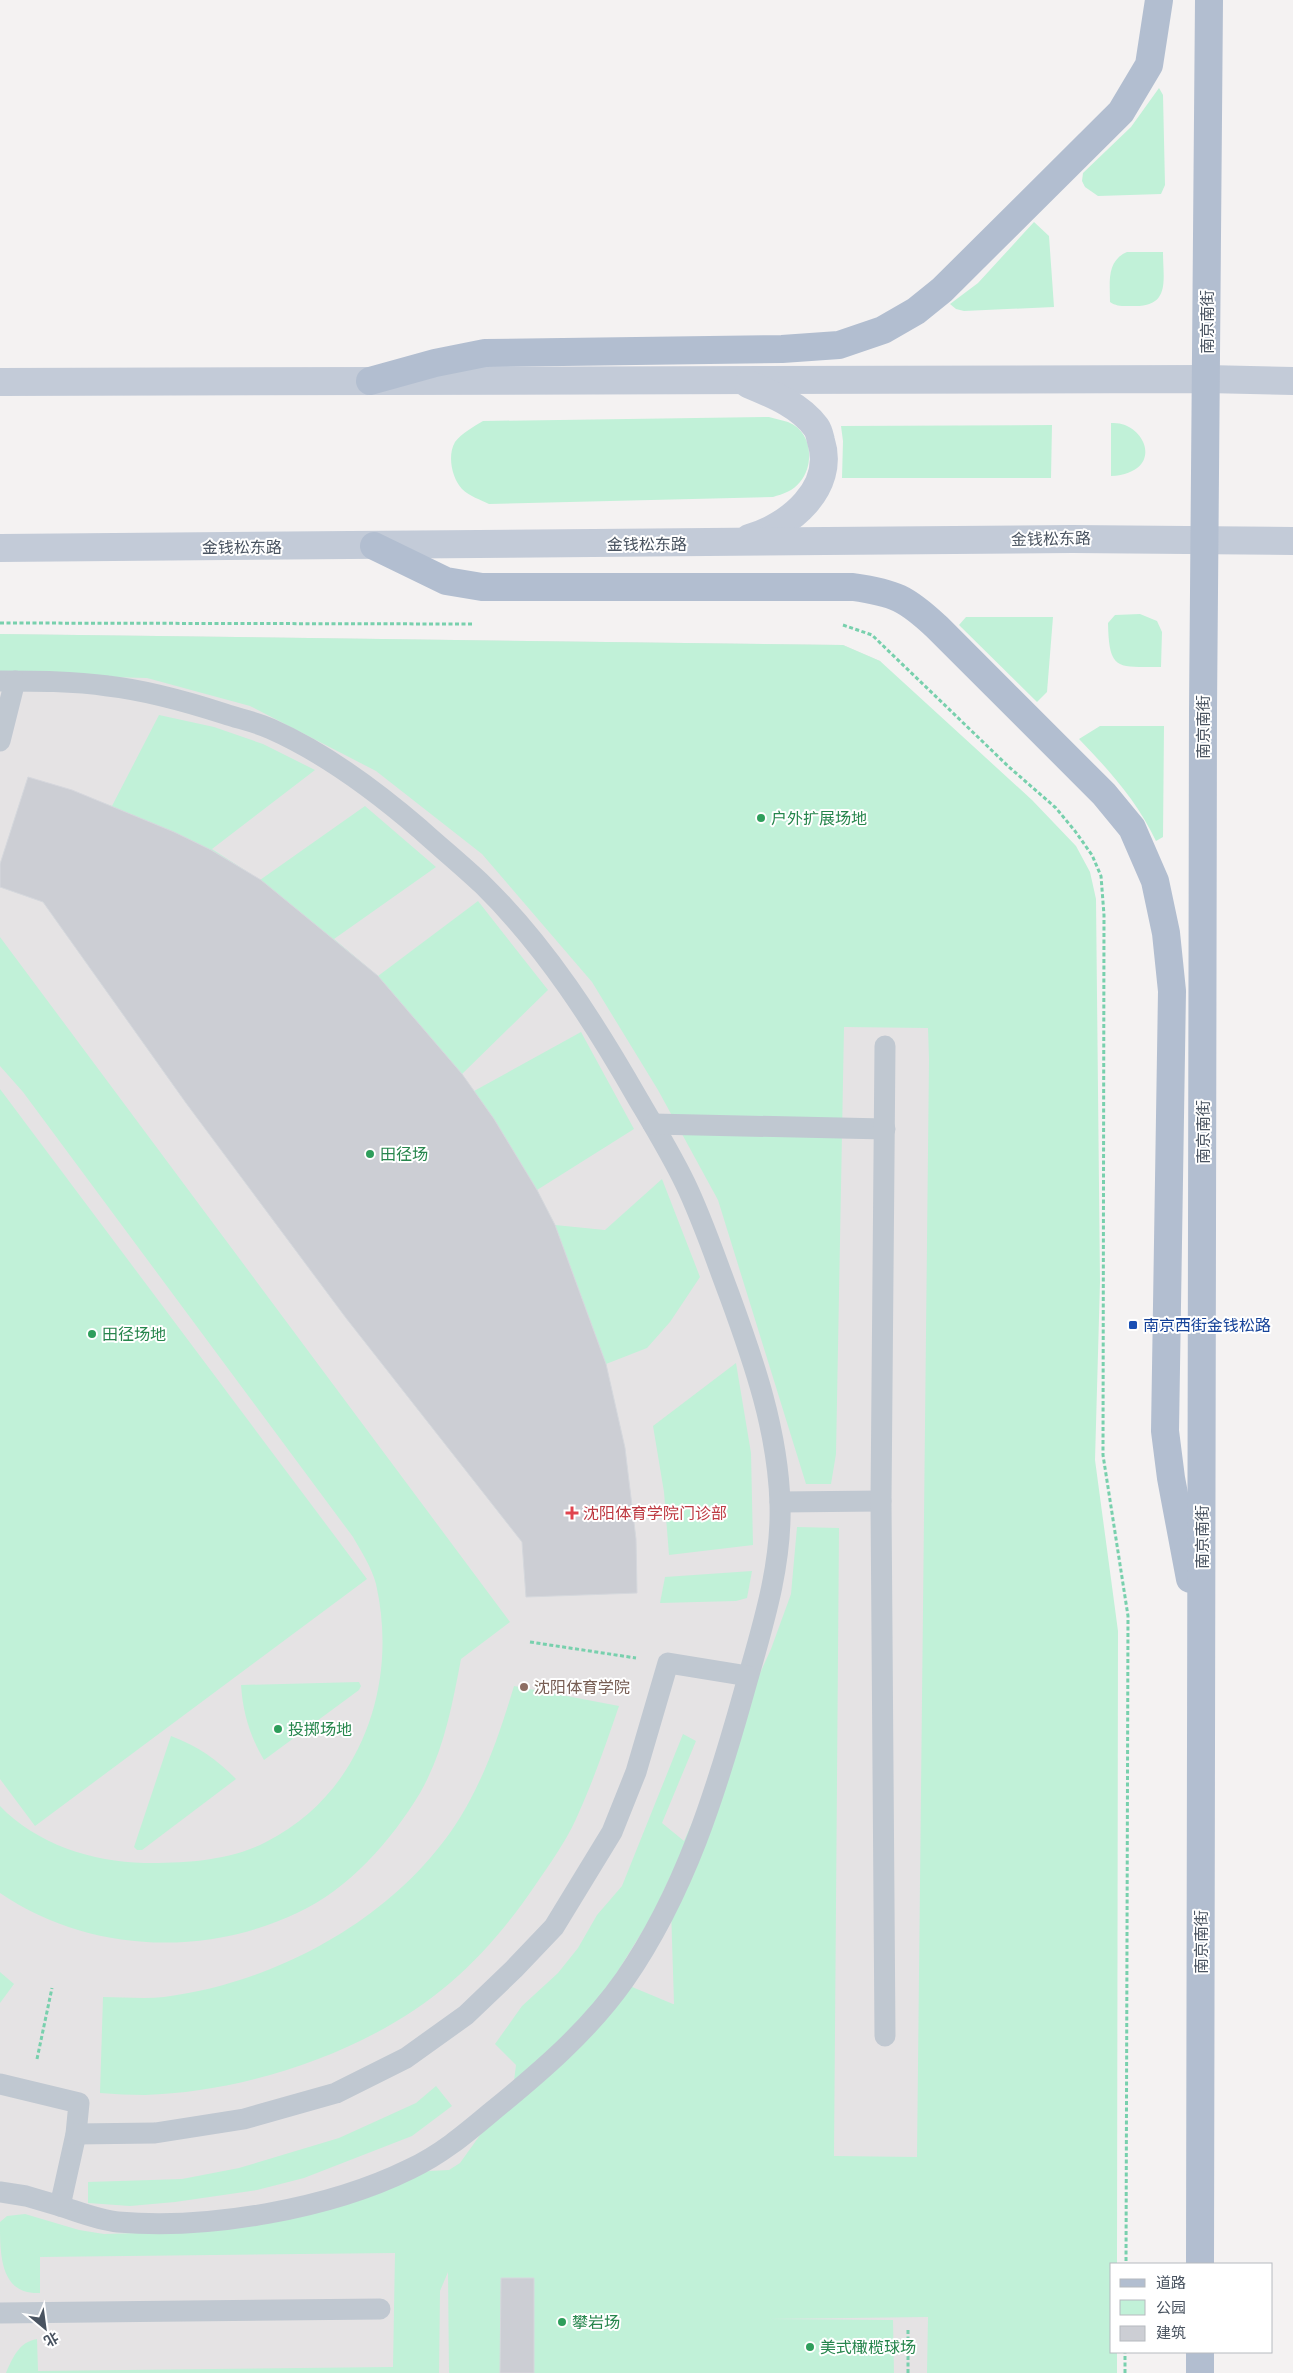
<svg xmlns="http://www.w3.org/2000/svg" width="1293" height="2373" font-family="Karla,'Noto Sans SC',sans-serif">
<style>
.education{fill:#e5e3e4}
.green{fill:#c1f1d8;fill-rule:evenodd}
.building{fill:#ccced4;stroke:#d6d7dd}
.lines{fill:none;stroke-linecap:round;stroke-linejoin:round}
.path{stroke:#78d0ad;stroke-width:3;stroke-dasharray:4 2.5;stroke-linecap:butt}
.service{stroke:#c0c8d1;stroke-width:21}
.secondary{stroke:#c3cbd8;stroke-width:28}
.primary{stroke:#b2bed0;stroke-width:28}
.leisure-dot{fill:#2e9e5b;stroke:#fff;stroke-width:2}
.transit-dot{fill:#1a4fb4;stroke:#fff;stroke-width:2}
.health-dot{fill:#e0444e;stroke:#fff;stroke-width:2}
.education-dot{fill:#8d6e63;stroke:#fff;stroke-width:2}
.labels{text-anchor:middle;dominant-baseline:central;stroke-width:4;stroke-linejoin:round;paint-order:stroke}
.street-label{font-size:16px;fill:#495360;stroke:#fff}
.leisure-label{font-size:16px;fill:#27864d;stroke:#fff;text-anchor:start}
.transit-label{font-size:16px;fill:#164399;stroke:#fff;text-anchor:start}
.health-label{font-size:16px;fill:#be3a42;stroke:#fff;text-anchor:start}
.education-label{font-size:16px;fill:#785e54;stroke:#fff;text-anchor:start}
</style>
<rect width="100%" height="100%" fill="#f4f2f2"/>
<!-- education -->
<polygon class="education" points="0,634 843,645 880,661 1065,886 1035,2373 0,2373"/>
<!-- green -->
<g class="green">
<polygon points="1159,88 1163,95 1165,185 1161,194 1098,196 1085,187 1082,181 1083,173 1131,127"/>
<polygon points="1034,222 1049,236 1054,307 964,311 956,309 950,304 978,283"/>
<path d="M1127,252H1163C1163,280 1171,307 1133,306C1125,306 1117,307 1110,302C1110,283 1106,261 1127,252Z"/>
<path d="M769,417C775,419 782,420 788,422C812,431 815,464 800,482C793,491 783,494 773,497L489,504C481,500 469,496 462,489C452,478 447,456 455,442C462,433 473,427 483,421Z"/>
<path d="M1111,423C1144,420 1168,472 1111,476Z"/>
<polygon points="1052,425 1051,478 842,478 843,441 841,426"/>
<path d="M1140,614L1157,621L1162,632L1161,667C1117,667 1109,671 1108,623L1115,615Z"/>
<polygon points="966,617 1053,617 1047,692 1037,702 959,625"/>
<path d="M0,634L843,645L880,661L1032,800L1076,846L1090,872L1096,899L1100,1282L1095,1460L1118,1631L1117,2264H1112V2352H1117V2373H927L928,2317L768,2319L893,2320L894,2373H449L448,2272L440,2291L439,2373H6C13,2357 19,2342 37,2339L38,2371L393,2367L395,2253L40,2257V2293C0,2295 0,2255 0,2222L7,2216L25,2214L79,2230L104,2234L210,2231L429,2171L449,2170L460,2163L513,2089L516,2065L495,2044L522,2006L558,1973L578,1948L597,1915L622,1886L683,1734L696,1741L662,1823L684,1841L771,1649L791,1594L797,1527L839,1528L834,2156L917,2157L929,1059L928,1028L844,1027L836,1454L831,1484H806L718,1200L658,1090L592,982L482,854L376,771L250,706L147,678L0,674ZM670,1877L674,2004H673L613,1979L652,1916Z"/>
<polygon points="159,715 214,727 263,744 315,770 212,849 260,880 365,806 436,867 334,939 378,976 478,901 548,990 462,1074 474,1091 581,1032 634,1129 537,1190 555,1225 605,1230 662,1179 700,1277 670,1322 647,1348 606,1364 625,1448 636,1539 637,1593 526,1597 522,1542 346,1318 186,1103 43,902 0,887 0,864 28,777 112,806"/>
<path d="M1100,726H1164L1163,837L1156,841C1137,801 1109,770 1079,739Z"/>
<path d="M0,937L510,1622L461,1659C452,1706 444,1751 420,1793C391,1841 349,1889 297,1913C202,1958 87,1952 0,1893V1806C36,1844 93,1862 144,1863C185,1863 229,1861 266,1842C361,1794 399,1685 376,1584C372,1568 361,1551 353,1537L23,1092L0,1066Z"/>
<polygon points="0,1089 367,1579 35,1826 0,1779"/>
<polygon points="736,1363 751,1453 753,1545 669,1555 664,1492 653,1426"/>
<polygon points="752,1571 747,1598 736,1601 660,1603 665,1577"/>
<path d="M359,1682L361,1686L359,1690L264,1760C250,1736 243,1714 241,1685Z"/>
<path d="M514,1686L619,1706C606,1744 593,1782 576,1819C565,1843 549,1865 534,1887C510,1922 483,1955 450,1983C371,2051 248,2092 145,2095C130,2095 115,2094 100,2093L103,1997C123,1997 144,1999 164,1997C283,1982 411,1910 469,1802C489,1765 502,1726 514,1686Z"/>
<path d="M171,1736C198,1746 216,1759 236,1779L142,1850H137L134,1847Z"/>
<polygon points="0,1972 14,1984 0,2003"/>
<polygon points="436,2086 452,2106 412,2136 304,2178 257,2190 175,2202 130,2206 88,2203 88,2182 182,2179 239,2168 339,2138 416,2103"/>
</g>
<!-- building -->
<g class="building">
<polygon points="28,777 72,790 174,832 211,850 261,880 378,976 462,1074 494,1119 537,1190 555,1225 606,1364 625,1448 636,1539 637,1593 526,1597 522,1542 346,1318 186,1103 43,902 0,887 0,864"/>
<polygon points="501,2278 534,2278 534,2373 500,2373"/>
</g>
<g class="lines">
<!-- path -->
<g class="path">
<polyline points="0,623 472,624"/>
<polyline points="843,625 872,635 1009,767 1056,808 1075,831 1092,855 1101,876 1104,915 1103,1455 1128,1616 1126,2264"/>
<polyline points="530,1642 636,1658"/>
<polyline points="37,2059 52,1988"/>
<polyline points="908,2373 908,2329"/>
<polyline points="1125,2373 1125,2352"/>
</g>
<!-- service -->
<g class="service">
<path d="M0,681C35,681 73,681 108,686C143,690 191,703 225,714C240,719 256,722 271,729C323,752 377,792 420,829C441,848 463,866 483,885C546,947 594,1022 638,1099C654,1126 671,1154 685,1183C702,1218 715,1257 729,1294C754,1362 778,1431 780,1504C782,1568 761,1631 744,1692C716,1792 685,1892 625,1979C588,2032 538,2074 489,2114C464,2135 440,2155 410,2169C329,2209 208,2230 118,2222C98,2220 79,2212 60,2206"/>
<polyline points="0,741 15,681"/>
<polyline points="653,1124 885,1129"/>
<polyline points="780,1502 881,1501"/>
<polyline points="885,2036 881,1501 885,1046"/>
<polyline points="0,2084 79,2103 76,2134 60,2206 26,2196 0,2192"/>
<polyline points="76,2134 155,2133 244,2119 336,2093 406,2058 466,2015 514,1969 554,1927 612,1832 636,1772 668,1663 748,1676"/>
<polyline points="0,2313 380,2309"/>
</g>
<!-- secondary -->
<g class="secondary">
<polyline points="0,382 1207,379 1293,381"/>
<path d="M748,384C772,394 800,405 816,427C819,431 820,437 821,441C836,488 789,527 749,538"/>
<polyline points="0,548 1072,539 1293,541"/>
</g>
<!-- primary -->
<g class="primary">
<polyline points="370,381 435,363 485,353 782,349 839,345 883,330 916,311 942,290 1121,112 1149,65 1159,0"/>
<path d="M374,546L446,581L482,587H853C895,593 906,598 937,627L1104,794L1132,828L1155,881L1166,933L1172,991L1165,1431L1171,1478L1190,1579"/>
<polyline points="1200,2264 1203,710 1209,0"/>
<polyline points="1200,2373 1200,2352"/>
</g>
</g>
<!-- markers -->
<g class="leisure-dot">
<circle cx="761" cy="818" r="5"/>
<circle cx="370" cy="1154" r="5"/>
<circle cx="92" cy="1334" r="5"/>
<circle cx="278" cy="1729" r="5"/>
<circle cx="562" cy="2322" r="5"/>
<circle cx="810" cy="2347" r="5"/>
</g>
<rect class="transit-dot" x="1128" y="1320" width="10" height="10" rx="2.5"/>
<path class="health-dot" d="M569.5 1505.5h5v5h5v5h-5v5h-5v-5h-5v-5h5z"/>
<circle class="education-dot" cx="524" cy="1687" r="5"/>
<g class="labels">
<!-- street labels -->
<g class="street-label">
<text transform="translate(1207 322) rotate(-90)">南京南街</text>
<text transform="translate(1051 539) rotate(-1)">金钱松东路</text>
<text x="647" y="544">金钱松东路</text>
<text x="242" y="547">金钱松东路</text>
<text transform="translate(1203 727) rotate(-90)">南京南街</text>
<text transform="translate(1203 1132) rotate(-90)">南京南街</text>
<text transform="translate(1202 1537) rotate(-90)">南京南街</text>
<text transform="translate(1201 1942) rotate(-90)">南京南街</text>
</g>
<!-- leisure labels -->
<g class="leisure-label">
<text x="771" y="818">户外扩展场地</text>
<text x="380" y="1154">田径场</text>
<text x="102" y="1334">田径场地</text>
<text x="288" y="1729">投掷场地</text>
<text x="572" y="2322">攀岩场</text>
<text x="820" y="2347">美式橄榄球场</text>
</g>
<!-- transit labels -->
<g class="transit-label">
<text x="1143" y="1325">南京西街金钱松路</text>
</g>
<!-- health labels -->
<g class="health-label">
<text x="583" y="1513">沈阳体育学院门诊部</text>
</g>
<!-- education labels -->
<g class="education-label">
<text x="534" y="1687">沈阳体育学院</text>
</g>
</g>
<!-- legend -->
<rect x="1110" y="2263" width="162" height="90" fill="#ffffff" stroke="#b6babf"/>
<rect x="1120" y="2279" width="25" height="8" fill="#b2bed0" stroke="#b6babf"/>
<text x="1156" y="2288" font-size="15" fill="#495360">道路</text>
<rect x="1120" y="2300" width="25" height="15" fill="#c1f1d8" stroke="#b6babf"/>
<text x="1156" y="2313" font-size="15" fill="#495360">公园</text>
<rect x="1120" y="2326" width="25" height="15" fill="#ccced4" stroke="#b6babf"/>
<text x="1156" y="2338" font-size="15" fill="#495360">建筑</text>
<!-- north arrow -->
<g transform="translate(45 2328) rotate(151)" stroke="#ffffff" stroke-width="4" paint-order="stroke">
<path d="M0-4L9 19L0 12L-9 19Z" fill="#495360"/>
<text y="-8" font-size="14" font-weight="bold" text-anchor="middle" fill="#495360">北</text>
</g>
</svg>
